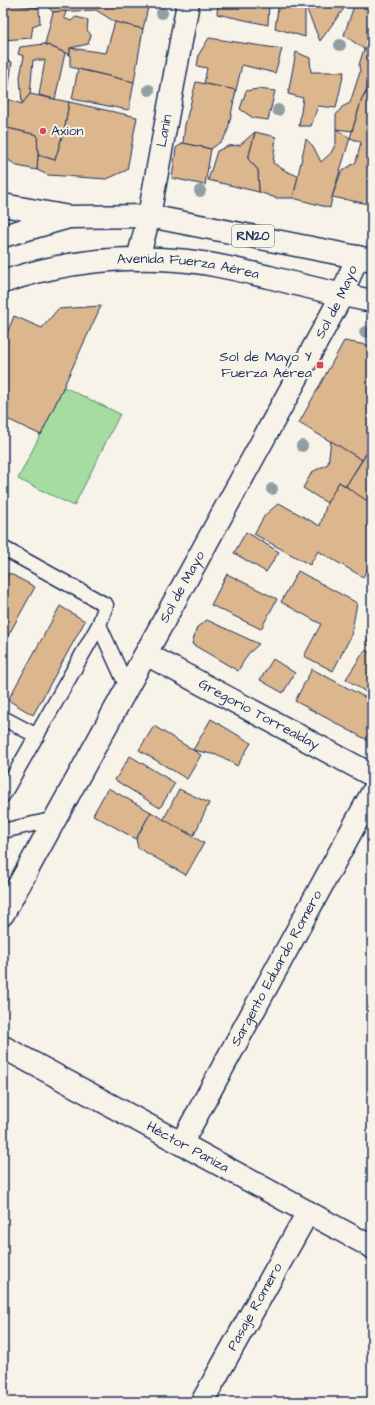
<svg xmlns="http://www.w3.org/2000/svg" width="375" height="1405" font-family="'Architects Daughter',sans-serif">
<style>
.green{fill:#a5dca0;stroke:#60867f}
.building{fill:#dcb68d;stroke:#1b2f5e}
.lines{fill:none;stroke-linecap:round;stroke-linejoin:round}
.service-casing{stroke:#1b2f5e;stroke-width:17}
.minor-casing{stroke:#1b2f5e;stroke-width:25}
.secondary-casing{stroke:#1b2f5e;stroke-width:25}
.primary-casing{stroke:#1b2f5e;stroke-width:25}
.service{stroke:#f7f3e8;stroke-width:14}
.minor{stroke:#f7f3e8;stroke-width:22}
.secondary{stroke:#f7f3e8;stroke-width:22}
.primary{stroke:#f7f3e8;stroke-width:22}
.tree{fill:#919fa5}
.poi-dot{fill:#d1495b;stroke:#f7f3e8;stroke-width:1.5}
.labels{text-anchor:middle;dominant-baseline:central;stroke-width:4;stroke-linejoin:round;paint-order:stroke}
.shield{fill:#f7f3e8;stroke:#5d6a87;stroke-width:1}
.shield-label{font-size:13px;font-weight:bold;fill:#1b2f5e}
.poi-label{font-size:14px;fill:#1b2f5e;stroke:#f7f3e8;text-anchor:start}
.street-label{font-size:14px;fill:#1b2f5e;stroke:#f7f3e8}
</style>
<rect width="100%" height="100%" fill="#f7f3e8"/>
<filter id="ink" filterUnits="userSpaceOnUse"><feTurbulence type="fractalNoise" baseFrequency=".025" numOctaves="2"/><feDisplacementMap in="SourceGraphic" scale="8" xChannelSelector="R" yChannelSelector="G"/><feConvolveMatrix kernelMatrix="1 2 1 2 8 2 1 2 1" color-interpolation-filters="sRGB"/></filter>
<g filter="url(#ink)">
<!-- green -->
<polygon class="green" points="64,387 120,414 74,506 18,479"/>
<!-- building -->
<g class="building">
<polygon points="3,3 39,8 40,23 33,26 31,38 3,40"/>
<polygon points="45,3 149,3 143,29 115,22 96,10 53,12 45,4"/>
<polygon points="218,3 269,3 268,25 217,14"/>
<polygon points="279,3 304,3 305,8 305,37 275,28"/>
<polygon points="304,3 348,3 320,41"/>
<polygon points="355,3 372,3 372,52 364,49 344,35"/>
<polygon points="66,11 64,18 71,21 76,17 88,20 87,30 91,35 88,44 70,48 70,55 45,44 53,12"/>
<polygon points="115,22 143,29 134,82 70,67 70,48 106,53"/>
<polygon points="209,38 282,49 275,73 242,65 236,90 204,84 207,68 197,66 199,54"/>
<polygon points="3,40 7,40 6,49 3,49"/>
<polygon points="45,44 65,53 55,99 39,95 45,60 33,60 30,94 22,104 20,77 24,56 18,54 20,47"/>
<polygon points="364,49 372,52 372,81 362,99 352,131 336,129 336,115 342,107 350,103 360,72 359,65"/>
<polygon points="296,52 310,58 311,72 344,72 336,108 318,106 311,126 299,126 303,98 288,94"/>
<polygon points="3,59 12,62 7,99 3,114"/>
<polygon points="78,69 134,82 129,110 72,99"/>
<polygon points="196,82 236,90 228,130 223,140 211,149 183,143 185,125"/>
<polygon points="258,89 275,91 268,120 253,118 240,109 246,91"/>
<polygon points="369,89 372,89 372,109 366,130 372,131 372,190 369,204 332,197 341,172 356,162 361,142 350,138 362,99"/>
<polygon points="30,94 69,102 65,127 55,160 38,155 37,135 3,127 3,114 7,99 22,104"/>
<polygon points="69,102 137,117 127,170 107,179 48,175 37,170 38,155 55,160 65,127"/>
<polygon points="3,127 37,135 38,155 37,170 17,166 3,156"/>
<polygon points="336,129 350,138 332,197 330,208 293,198 306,139 313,146 321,162 331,153 336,143"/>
<polygon points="255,132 276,137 273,163 286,171 298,176 293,198 276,198 259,192 258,170 248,159"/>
<polygon points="255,132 248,159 258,170 259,192 208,180 217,151 228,146 240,145"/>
<polygon points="183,143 211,149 205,185 172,178 176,148"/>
<polygon points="101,306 41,435 3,417 3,397 6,391 3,389 3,343 14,316 42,328 58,309"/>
<polygon points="344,341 372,346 372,445 362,460 299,423"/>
<polygon points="331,441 362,460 346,486 339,482 327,503 303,488 312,472 328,464"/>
<polygon points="372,445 372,508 346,486"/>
<polygon points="339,482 372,504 372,561 363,577 318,551 310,565 254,534 265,515 279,503 320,526 327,503"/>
<polygon points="246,532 279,552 266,572 234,553"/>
<polygon points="298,571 357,603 351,636 333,671 304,656 321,624 281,602"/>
<polygon points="9,573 35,587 3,645 3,584"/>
<polygon points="227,574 277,599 261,629 211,605"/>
<polygon points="60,606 85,621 33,715 8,700"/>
<polygon points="207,620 259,644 248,654 238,671 192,644 197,627"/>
<polygon points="372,632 372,647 365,643"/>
<polygon points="365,650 372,654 372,696 346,679"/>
<polygon points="273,659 295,673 283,693 260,680"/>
<polygon points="312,669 372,701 372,735 369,741 295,701"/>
<polygon points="211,719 251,743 237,766 221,756 193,750"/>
<polygon points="154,726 201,755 187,779 139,750"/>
<polygon points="130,756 175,783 160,808 115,780"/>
<polygon points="108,788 151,812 136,839 93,815"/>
<polygon points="179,789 209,803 194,835 163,821"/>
<polygon points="151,812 204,843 186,875 138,848 136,839"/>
</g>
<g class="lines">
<defs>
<g id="service">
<polyline points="3,548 106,605 99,625 3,795"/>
<polyline points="99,625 127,687"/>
<polyline points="3,718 37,736"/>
<polyline points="3,831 55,819"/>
</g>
<g id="minor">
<path id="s1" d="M138,259L149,216L188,3"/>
<path id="s2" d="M146,654L372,775"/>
<path id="s3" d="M3,914L327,323L342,295L357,257"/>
<path id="s4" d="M3,1047L372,1247"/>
<path id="s5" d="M181,1144L372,793"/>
<path id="s6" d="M202,1402L308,1212"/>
</g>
<polyline id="secondary" points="3,205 69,217"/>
<g id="primary">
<polyline points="3,236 69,217 149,216 372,260"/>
<path id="s7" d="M3,282C58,263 119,256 176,260C207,262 238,270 269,277C303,286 337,294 372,301"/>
</g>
</defs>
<!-- service casing -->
<use href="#service" class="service-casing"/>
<!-- minor casing -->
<use href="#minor" class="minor-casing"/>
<!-- secondary casing -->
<use href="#secondary" class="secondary-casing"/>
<!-- primary casing -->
<use href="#primary" class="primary-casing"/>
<!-- service -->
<use href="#service" class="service"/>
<!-- minor -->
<use href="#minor" class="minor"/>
<!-- secondary -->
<use href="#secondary" class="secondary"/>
<!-- primary -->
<use href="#primary" class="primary"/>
</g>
<!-- trees -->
<g class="tree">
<circle cx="162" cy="13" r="6"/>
<circle cx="340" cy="45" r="6"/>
<circle cx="149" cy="90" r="6"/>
<circle cx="278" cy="110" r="6"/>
<circle cx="200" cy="191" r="6"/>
<circle cx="365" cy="332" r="6"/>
<circle cx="302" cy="446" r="6"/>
<circle cx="272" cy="489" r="6"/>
</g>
</g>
<!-- markers -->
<g class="poi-dot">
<circle cx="43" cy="131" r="4"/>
<rect x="316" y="361" width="8" height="8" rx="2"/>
</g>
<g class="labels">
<!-- shield labels -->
<rect class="shield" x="232" y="225" width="42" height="22" rx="3"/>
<g class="shield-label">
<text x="253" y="236">RN20</text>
</g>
<!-- poi labels -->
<g class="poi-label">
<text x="51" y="131">Axion</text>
<text x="312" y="357" text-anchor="end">Sol de Mayo Y<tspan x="312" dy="16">Fuerza Aérea</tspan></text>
</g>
<!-- street labels -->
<g class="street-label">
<text stroke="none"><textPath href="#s1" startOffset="131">Lanín</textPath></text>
<text stroke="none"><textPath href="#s7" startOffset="188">Avenida Fuerza Aérea</textPath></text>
<text stroke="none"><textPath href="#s3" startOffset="697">Sol de Mayo</textPath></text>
<text stroke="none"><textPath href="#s3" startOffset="373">Sol de Mayo</textPath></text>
<text stroke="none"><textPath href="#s2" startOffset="128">Gregorio Torrealday</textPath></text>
<text stroke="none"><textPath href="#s5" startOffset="200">Sargento Eduardo Romero</textPath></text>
<text stroke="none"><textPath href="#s4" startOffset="210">Héctor Paniza</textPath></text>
<text stroke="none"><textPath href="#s6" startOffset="109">Pasaje Romero</textPath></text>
</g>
</g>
<!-- margin -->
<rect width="375" height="1405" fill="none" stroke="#f7f3e8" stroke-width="16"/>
<rect x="8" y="8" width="359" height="1389" fill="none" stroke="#1b2f5e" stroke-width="1.5" filter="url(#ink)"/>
</svg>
